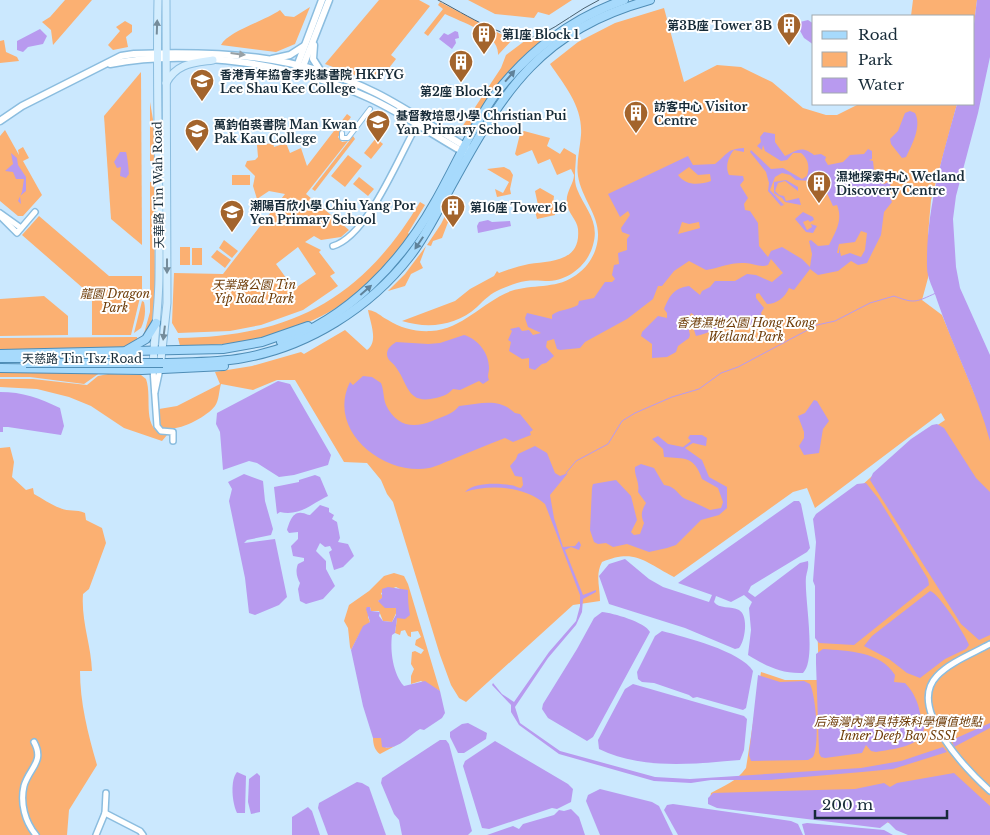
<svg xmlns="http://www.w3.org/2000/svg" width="990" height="835" font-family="'Libre Baskerville','Noto Sans TC',serif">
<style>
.green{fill:#fbb072;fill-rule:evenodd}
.water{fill:#b89aef;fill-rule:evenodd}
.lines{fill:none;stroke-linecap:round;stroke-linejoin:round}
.stream{stroke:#b89aef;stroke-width:1}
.pedestrian-casing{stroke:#8bbddf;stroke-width:6}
.minor-casing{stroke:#8bbddf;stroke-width:8}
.tertiary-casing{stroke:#8bbddf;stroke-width:9}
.secondary-casing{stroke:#8bbddf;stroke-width:9}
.primary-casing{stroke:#4f8db6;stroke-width:10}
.pedestrian{stroke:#fff;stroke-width:4}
.minor{stroke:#fff;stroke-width:5}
.tertiary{stroke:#fff;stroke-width:6}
.secondary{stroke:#d3edfe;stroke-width:7}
.primary{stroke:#a7dafc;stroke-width:8}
.tram{stroke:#49606f;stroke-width:1}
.primary-bridge-casing{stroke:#4f8db6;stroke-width:10;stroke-linecap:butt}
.primary-bridge{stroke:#a7dafc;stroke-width:8}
.oneway{fill:#758c9b}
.oneway2{fill:#97a0a5}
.oneway3{fill:#5f829a}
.labels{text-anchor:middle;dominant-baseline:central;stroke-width:4;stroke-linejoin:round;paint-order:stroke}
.poi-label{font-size:12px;font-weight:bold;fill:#172b38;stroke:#fff;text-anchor:start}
.street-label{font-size:12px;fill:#172b38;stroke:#fff}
.park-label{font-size:12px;font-style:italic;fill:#6f3d09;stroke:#fff}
</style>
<rect width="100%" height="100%" fill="#cbe8fe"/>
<!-- green -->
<g class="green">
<polygon points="65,0 92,0 53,45 51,30 42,22 50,17"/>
<polygon points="379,0 419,0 430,6 391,55 396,59 382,77 377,73 370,81 325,64"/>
<polygon points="468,0 572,0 549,15 538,12 534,18 495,14"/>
<polygon points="913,0 977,0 974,24 974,16 911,16"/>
<path d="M440,2L512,40L498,55C500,34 461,22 445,14L428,36L424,33L443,9L438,5Z"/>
<path d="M310,7L295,44L276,52L221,45C228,31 265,21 280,10L285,16L294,17Z"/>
<path d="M664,8L684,82L717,65L741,67L772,82L803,108L826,115H837L859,104H957L931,200L928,235V278L922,300L942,315L980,407L990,403V835H918L882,820L710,799L711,793C725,785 736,782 746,768L761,672L785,680H819L817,617L860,487L902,449L945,420L941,413L815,508L807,488L793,492L674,577C645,562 635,548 602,562C595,575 600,587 600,601L573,605L466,702L459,698L451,685L440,655L393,502L387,494L381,480L367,463L344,462L295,380H277L253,390L221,384C219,390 219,401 215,406C206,418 171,436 159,426V409L177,406L220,384L215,372L252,366L301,352L304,354L345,330L367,350C379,342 370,322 368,310C377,311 380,316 388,320C400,328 416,332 431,331C463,329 482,302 511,291C532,284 555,289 573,277C585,270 594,258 597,244C603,218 582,201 578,176C576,162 580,149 581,135C583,107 565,86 550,64L578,42L615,23Z"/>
<polygon points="125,21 132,25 132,32 126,37 128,47 113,50 108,45 120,31 116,27"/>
<polygon points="545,34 548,38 538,46 469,130 466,133 460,130 501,68 506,55 526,40 537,38"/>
<polygon points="4,40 6,52 17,57 19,61 0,63 0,41"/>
<polygon points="141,72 142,245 111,219 104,116"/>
<polygon points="150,102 156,137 154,161 150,161"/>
<path d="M347,114L351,117L338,137L342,142L348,141L306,194L349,230L341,237L321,240L314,236L305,242L321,250L319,252L335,273L330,276L338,286L303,310L261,325L230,331L178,333L172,323L174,273L223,274L285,194L269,191L257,199L253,186L255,176L245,166L247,161L255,160L258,157L257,145L273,143L274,147L286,143L290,153L301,148L307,166ZM298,247L316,274L294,289L276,264Z"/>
<polygon points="5,130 19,155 18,150 23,147 29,158 23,161 42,195 23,216 18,216 0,201 0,136"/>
<path d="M524,131L550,138L547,146L560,154L564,148L576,155C576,166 573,179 577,189C585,209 600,221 593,245C588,264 570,280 549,281C542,281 534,280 526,281C518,282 509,286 501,289C491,293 484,300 477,307C456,326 428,329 402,321L455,301L470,289L494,276L497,271L499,273C509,269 519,266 529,264C551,261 581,262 578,229C577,220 568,213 567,204C565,192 574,184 574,175L571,169L557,175L550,159L538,164L532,150L517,156L515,154L520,134Z"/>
<polygon points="353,136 355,139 315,191 312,189"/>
<polygon points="376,138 383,144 371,159 364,153"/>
<polygon points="348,155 362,166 345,187 331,176"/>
<polygon points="504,167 510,170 513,175 510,189 511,194 497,197 495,189 503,193 509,182 487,169"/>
<rect x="232" y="175" width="18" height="10"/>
<polygon points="359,177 374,189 368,196 353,184"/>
<polygon points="150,182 154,182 155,281 157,281 153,323 143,337 150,312"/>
<polygon points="540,188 554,196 553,204 555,215 537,219 534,207 538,205 535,191"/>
<path d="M420,202L425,205L408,233L410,235C401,247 392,260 382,271C327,328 257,346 180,346L178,338C291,337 362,299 420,202Z"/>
<polygon points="452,202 455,204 442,238 433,241 431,246 427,245 441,224"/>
<polygon points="39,216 109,276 142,276 142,289 131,335 92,335 92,296 22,235"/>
<polygon points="224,240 238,251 232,258 219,248"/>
<polygon points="426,246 420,262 423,268 411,274 405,286 388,291 405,274"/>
<rect x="180" y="247" width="10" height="18"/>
<rect x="192" y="248" width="10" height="17"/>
<polygon points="217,250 231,260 225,268 211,257"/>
<polygon points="44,296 68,316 68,335 0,336 0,299"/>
<path d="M142,301L144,302C146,311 145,319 141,328L134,333Z"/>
<polygon points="134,337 137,337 138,341 117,349 0,350 0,338"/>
<polygon points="0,371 101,372 84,384 30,377 0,377"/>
<path d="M108,374L141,375L146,379C153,398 140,431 167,435L162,441L124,428L91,406L69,397L37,389L0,387V379H33L87,385L98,376Z"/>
<path d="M10,447L14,462L12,477L26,490L33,488L34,494C42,498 51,505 60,508C69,512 76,509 85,513L86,520L102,528L106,543L89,589L83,594C81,621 91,644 92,671H80C80,703 88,734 97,765L69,810L67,835H0V448Z"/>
<polygon points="394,573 404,576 408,584 440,691 421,681 411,684 411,676 414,669 411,664 412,652 415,651 421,654 424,650 415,645 416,640 421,637 418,631 411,632 411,637 408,636 405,630 401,631 400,635 395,633 397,618 401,617 402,590 396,587 381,593 383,598 378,601 398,609 392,622 383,621 379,611 371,611 370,607 368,617 370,622 359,635 351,650 350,647 348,628 344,621 349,605 369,591 384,576"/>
<path d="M376,737L381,738L386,748L395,746L380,754C375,751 373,744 373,738Z"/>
</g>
<!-- water -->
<g class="water">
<path d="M977,0H990V57L978,113L956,196L953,219L956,267L960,288L990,355V441C977,392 953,348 937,300C934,289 927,279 927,267C926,210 942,158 957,104H974V24Z"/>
<polygon points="808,20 814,24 814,45 804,38 799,29 800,22"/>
<polygon points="40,29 47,36 43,44 28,47 23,52 17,50 17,41"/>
<polygon points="455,31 458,32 459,38 455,39 456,43 452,49 439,39 444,33 448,35"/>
<path d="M910,111L915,113C922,126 912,145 906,157L902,158L891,144L890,139L898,131L905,113Z"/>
<path d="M764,132L775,134V142L785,156C797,151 801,145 814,155L821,154L826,157L825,160L828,165L843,162L850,155L864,154L868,149L872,151V159L869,160L873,161L875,179L884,184L891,181L889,195L892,202L884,212L881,235L867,263L858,265L851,261L838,271L818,275L810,269L794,290L789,288C785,298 776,304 767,304L759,293L756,294V298L764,308L761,313L762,316L751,325L737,327L731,323C719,327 710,333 696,336L691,321L694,315L691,313L687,322L690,335L689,338L678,346L676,352L667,357L652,358V344L641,336L642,332L658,316L667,318V313L664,309C670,295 674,288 689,286L700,295L702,291L710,287L715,281H735L747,274L756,275L772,282L783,273L771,259L768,265C760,268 753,263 745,263C731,262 719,268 706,270L689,261L674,271L662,286H658L653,299L627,319L585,342L580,348L560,350L557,349L554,339L547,341L546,347L554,356L546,363L542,364L535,370L529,368V358L522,359L509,351L511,342L508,340L512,331L510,329L519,327L522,331L529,330L533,335L541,333L528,327L525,318L527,313L552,319V315C560,309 570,310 578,305L579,301L594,298L605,282H612L615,279L612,275L614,265L619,264L618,253L627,250V239L630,235L622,232L621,228L630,215L628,211L620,217L608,194L688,156L693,165L715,164C729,153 727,149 744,148V152L734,150C728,157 725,167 729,175L743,176L744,180L740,185L748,198L744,204L745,210L750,211L758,223L759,246L768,257L771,251L782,247L802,259L810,267L812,254L809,241L811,240L818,246L829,245C836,231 843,220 837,205L833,206L826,191L828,185L825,182L796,180L790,175L782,173L775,177L770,190L784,205L781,206L768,191L769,183L766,172L750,152L751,150L771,169L783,168L802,179L807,176C810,166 808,159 801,153H793L787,160L781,161L765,151L763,145L762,150L757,146L761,142L760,137ZM689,167L698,175L710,174L711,181C699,185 686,186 678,175ZM682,222L689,224L699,222L700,228L678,234ZM861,231L867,233L865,250L861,257L850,253L841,256L839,247V253H837L839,244L855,242Z"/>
<path d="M120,152H126C127,154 129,170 129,174L126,178L120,176L121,167L117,168L114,162Z"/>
<polygon points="11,153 17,158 18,165 26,177 26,191 20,196 21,204 18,201 22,192 24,179 16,179 13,172 5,171 13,164"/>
<polygon points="786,180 798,187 798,191 785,181 778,183 775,191 779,195 784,196 786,201 799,198 801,205 785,202 782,198 774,193 774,182"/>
<polygon points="803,212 813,217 814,220 810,222 808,220 803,222 807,230 812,227 811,224 817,226 813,233 806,232 795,219"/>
<polygon points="488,220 492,222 510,221 511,226 478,233 477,226 479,222"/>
<path d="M464,335C478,339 489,353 489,368C489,373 487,375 489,380L483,384L479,381L460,390L453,389C447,395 444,396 436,398C406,405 409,384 395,366C392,362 387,360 387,354C387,348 392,345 396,342L428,344L440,343Z"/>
<path d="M363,376L372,377L381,383C384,390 383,398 386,405C396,426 413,429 432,421C442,417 453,414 459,406C481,404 498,397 515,413L520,414L533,430L530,432L531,435L513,442L505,438C487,445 469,452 451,460C444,462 436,467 429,468C383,476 326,430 350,382L353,385Z"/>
<polygon points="278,381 290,384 331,455 328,465 294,475 279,477 257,463 249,461 223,470 220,432 216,424 217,413"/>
<path d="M0,392C23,392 39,398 60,408L64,426L61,435L8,427H3V432H0Z"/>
<polygon points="814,400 817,401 829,421 823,429 819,453 804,455 799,446 804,438 804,432 798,416 805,413"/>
<polygon points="932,425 937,424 944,428 976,478 990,492 990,635 979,640 961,624 870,480 873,473 911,439"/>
<path d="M690,435H702L707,438L706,446L693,443L685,448L702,460L709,477L727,487V508L719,515L701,520L676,545L667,548L649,552L627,544L613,547L606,543L598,544L594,542L590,530L592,488L593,484L616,480L631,496L637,520L631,532L634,535L640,534L644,523C640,515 642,510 646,503L638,492C640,482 634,476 635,467L641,464L654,468L664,485C678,487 678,497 688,500C696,503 702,506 710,510L721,508L723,502L718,488L702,479C694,455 684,459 664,457L663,449L652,439L658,436L668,444L683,447L691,441L688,438Z"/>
<path d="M535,446L547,453L555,473L560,476L568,473L550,495L554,518L563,547L575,546L579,541L581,545L579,550L571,547L565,550L583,595L596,590V592L583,599L582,612L576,625L548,658L515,707L520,723L560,751L655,777L690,779L861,768L901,761L943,747L947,752L893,769L862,772L769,780H711L691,783L654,781L559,754L519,725L511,712V705L492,685L493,683L502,694L514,702L549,652L576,621L580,606V595L545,504C525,486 489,484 465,492C474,482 498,483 510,485C515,485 517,488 521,488L523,485L522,477L515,476L510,466L516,459L518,454Z"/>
<polygon points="244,474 263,481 265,501 273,529 271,535 247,540 244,543 275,539 287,597 279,605 255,615 249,613 245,578 229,501 232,489 228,482"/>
<path d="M315,475L320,477L328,496C314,502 300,517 280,512L277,514L274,487L299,482V480Z"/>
<polygon points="866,483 878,498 928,579 929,585 854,645 819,643 815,638 815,586 813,581 816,542 813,519 816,514 857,484"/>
<path d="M794,501H799L801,504L810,548L807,552L751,586L748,592L755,597L800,563L808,561C809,567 807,571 806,577C804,597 817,660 803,673C781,674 766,666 748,655L751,630L749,608L752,602L744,595L731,602L716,596L714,602C719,609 731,606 739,610C749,616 745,641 739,648L735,649L685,628L609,604L599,576L609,564L625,559L649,579L663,587L709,602L712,595L678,583Z"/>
<path d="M320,505L329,508V512L334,515L332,519L337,522L340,538L338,542L348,544L354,556L343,567L334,570L329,552L332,550L330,546L325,547L320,543L316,551L326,561V569L335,586L323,599L306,604L300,601L298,589L300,583C297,578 295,571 298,564L304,561V558L293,556L291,546L298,539V532L289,533L287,530C289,524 292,511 302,513C305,513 307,515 310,515Z"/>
<path d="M388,587L408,590C408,599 408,606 410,615L405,619L397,618L395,633L392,635C390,651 393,674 404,686L425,681L440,691L445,713L442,718L424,730L420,729C408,736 398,751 382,747L381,738H373L363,706L351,650L363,626L370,622L366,609L367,607H370L371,611L380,612L379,616L383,621L392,622L396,615V608H385L378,601L382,598V589Z"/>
<path d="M930,591C938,592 966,636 969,645L966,649L945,659L920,678L907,673L889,659L864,646L872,636Z"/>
<path d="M602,612C613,613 645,622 650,632L593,737L587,741L548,718L542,709L543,704L577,649L594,618Z"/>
<path d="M662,631C684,637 741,651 753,671L746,708L743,710L697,697L693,698L689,695L654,683L642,682L638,679L637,672L655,636Z"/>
<path d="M823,649C848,651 880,651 895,675L894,682L905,683C913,691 918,702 920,713C922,718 925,724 924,729C921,748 890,749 876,752L871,751L866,745L862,753L825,758L821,757L819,753L816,663V654Z"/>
<path d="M758,675L780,682L804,681L810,684C816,697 820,744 813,757L808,760L751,761L749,755Z"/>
<path d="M633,684L744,716L747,719L744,750L740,760C693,764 642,770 599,749L598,740L609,719L625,689Z"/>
<polygon points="468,723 487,733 486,739 464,753 458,753 450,737 450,732 462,724"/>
<polygon points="990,723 990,728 954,747 952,740"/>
<polygon points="440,740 446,740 449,744 472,831 468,835 402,835 399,820 394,814 381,783 382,778"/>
<polygon points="495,741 568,784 573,789 571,802 557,809 552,808 489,829 482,828 463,766 465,761"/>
<path d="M237,772L246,776L245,813H237C232,803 230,780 237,772Z"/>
<polygon points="257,773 260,776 260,812 251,814 248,802 249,779"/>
<polygon points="954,773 990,806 990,835 908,835 896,830 888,822 880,828 717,808 708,804 708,798 713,793 855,789 884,783 890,787 897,783"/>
<polygon points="357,782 362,783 369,787 386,835 328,835 318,808 319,803"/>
<polygon points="600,789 652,802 659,806 673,835 600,835 586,801 588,795"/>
<polygon points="673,804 791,821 798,824 803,835 678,835 664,810 667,805"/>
<polygon points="308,807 312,811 320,835 292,835 292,817"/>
<polygon points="571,809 579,817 585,835 487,835 513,826 519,829 523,824 554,815 559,810 564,811"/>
<polygon points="807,823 884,830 893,835 805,835 802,824"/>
</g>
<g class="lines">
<!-- stream -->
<path class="stream" d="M566,473L576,461L608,444L622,421L635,413L672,397L699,389L721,373L738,367L817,325L835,321L870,303L894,296C915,304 916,302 936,293"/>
<defs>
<polyline id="pedestrian" points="342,133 342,138 348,138 370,109"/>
<g id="minor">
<polyline points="0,213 21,228"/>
<polyline points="0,216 17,233 35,212"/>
<path d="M333,246C368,236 399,156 417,125"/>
<polyline points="153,369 157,426 161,431 173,432 173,441"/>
<polyline points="155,392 160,369"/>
<path d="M990,644C974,653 950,662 937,676C906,708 967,770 990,791"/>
<path d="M34,742C45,762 29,768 24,786C20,803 25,822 36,835"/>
<polyline points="105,813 140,831 143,835"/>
<polyline points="96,835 105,813 106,793"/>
</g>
<g id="tertiary">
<polyline points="314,45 313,59 320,70"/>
<polyline points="272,59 290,55 304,46"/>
<path d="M110,64C191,48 295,64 369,98C402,113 433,135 465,153"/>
<polyline points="296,69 322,0"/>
<polyline points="302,69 329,0"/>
<path d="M0,121L22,106L121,56L134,54C219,51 298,54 376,93C408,109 437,130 468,148"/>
</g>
<g id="secondary">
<path d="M166,83C177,63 193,63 213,60"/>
<path d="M153,367C154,336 159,306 159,275C160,183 156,92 158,0"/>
<polyline points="160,369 167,303 166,0"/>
</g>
<g id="primary">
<path d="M281,342C348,318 401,263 435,202C455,167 471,129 494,96C527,52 572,18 624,0"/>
<polyline points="127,350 146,339 156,323"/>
<polyline points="0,354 223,349 262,342 308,326"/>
<polyline points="0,358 26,358"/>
<path d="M163,363C190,362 216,363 243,358C307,347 370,308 410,256C428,233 440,206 454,181C505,88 542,30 650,0"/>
<polyline points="0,368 142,370 224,366"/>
</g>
</defs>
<!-- pedestrian casing -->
<use href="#pedestrian" class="pedestrian-casing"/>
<!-- minor casing -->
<use href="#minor" class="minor-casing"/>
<!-- tertiary casing -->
<use href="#tertiary" class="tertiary-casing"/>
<!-- secondary casing -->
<use href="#secondary" class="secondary-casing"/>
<!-- primary casing -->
<use href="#primary" class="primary-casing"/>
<!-- pedestrian -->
<use href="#pedestrian" class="pedestrian"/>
<!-- minor -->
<use href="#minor" class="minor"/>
<!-- tertiary -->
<use href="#tertiary" class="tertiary"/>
<!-- secondary -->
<use href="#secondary" class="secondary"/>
<!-- primary -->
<use href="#primary" class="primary"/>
<!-- tram -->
<path class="tram" d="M438,0C462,12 515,48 540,35C561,25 578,10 599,0"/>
<defs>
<polyline id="primary-bridge" points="26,363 163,363"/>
</defs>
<!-- primary-bridge casing -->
<use href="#primary-bridge" class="primary-bridge-casing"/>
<!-- primary-bridge -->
<use href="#primary-bridge" class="primary-bridge"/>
</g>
<!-- one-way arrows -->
<defs><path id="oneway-solid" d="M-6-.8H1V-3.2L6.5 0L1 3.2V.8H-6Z" transform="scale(1.25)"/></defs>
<g class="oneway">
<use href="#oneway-solid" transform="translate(157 27) rotate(-88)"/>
<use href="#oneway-solid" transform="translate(167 266) rotate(90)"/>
<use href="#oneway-solid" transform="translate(164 333) rotate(97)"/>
</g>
<use class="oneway2" href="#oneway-solid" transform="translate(238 54) rotate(7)"/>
<g class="oneway3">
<use href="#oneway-solid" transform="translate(510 76) rotate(-49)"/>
<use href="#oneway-solid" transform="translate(419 243) rotate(124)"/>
<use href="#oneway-solid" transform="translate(366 290) rotate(-41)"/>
</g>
<!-- icons -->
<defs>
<symbol id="building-pin" viewBox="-11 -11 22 30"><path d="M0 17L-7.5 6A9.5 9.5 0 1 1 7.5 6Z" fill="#a3642c" stroke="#fff"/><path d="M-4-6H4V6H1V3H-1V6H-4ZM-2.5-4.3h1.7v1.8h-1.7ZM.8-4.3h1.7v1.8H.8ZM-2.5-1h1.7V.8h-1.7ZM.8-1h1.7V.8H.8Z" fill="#fff"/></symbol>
<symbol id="school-pin" viewBox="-11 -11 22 30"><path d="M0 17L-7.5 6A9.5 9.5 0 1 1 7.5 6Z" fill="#a3642c" stroke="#fff"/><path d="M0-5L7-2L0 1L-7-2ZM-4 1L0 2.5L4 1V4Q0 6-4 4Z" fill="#fff"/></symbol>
</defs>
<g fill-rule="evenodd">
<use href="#building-pin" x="775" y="11" width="28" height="38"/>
<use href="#building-pin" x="470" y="20" width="28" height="38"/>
<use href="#building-pin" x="447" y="48" width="28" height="38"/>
<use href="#school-pin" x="188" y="67" width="28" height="38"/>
<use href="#building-pin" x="622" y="99" width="28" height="38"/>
<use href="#school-pin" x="364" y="108" width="28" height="38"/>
<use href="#school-pin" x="183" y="117" width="28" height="38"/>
<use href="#building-pin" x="805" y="169" width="28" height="38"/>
<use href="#building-pin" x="439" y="193" width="28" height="38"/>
<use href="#school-pin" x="218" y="198" width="28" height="38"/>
</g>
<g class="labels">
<!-- poi labels -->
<g class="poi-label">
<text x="772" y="25" text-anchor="end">第3B座 Tower 3B</text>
<text x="502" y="34">第1座 Block 1</text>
<text x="220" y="74">香港青年拹會李兆基書院 HKFYG<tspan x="220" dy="14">Lee Shau Kee College</tspan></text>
<text x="461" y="91" text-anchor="middle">第2座 Block 2</text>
<text x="654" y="106">訪客中心 Visitor<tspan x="654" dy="14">Centre</tspan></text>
<text x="396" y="115">基督教培恩小學 Christian Pui<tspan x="396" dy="14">Yan Primary School</tspan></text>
<text x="214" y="124">萬鈞伯裘書院 Man Kwan<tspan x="214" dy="14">Pak Kau College</tspan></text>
<text x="836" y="176">濕地探索中心 Wetland<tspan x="836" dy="14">Discovery Centre</tspan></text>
<text x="250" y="205">潮陽百欣小學 Chiu Yang Por<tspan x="250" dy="14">Yen Primary School</tspan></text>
<text x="470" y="207">第16座 Tower 16</text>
</g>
<!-- street labels -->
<g class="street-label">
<text transform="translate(158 185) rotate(-91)">天華路 Tin Wah Road</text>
<text x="82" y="358">天慈路 Tin Tsz Road</text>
</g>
<!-- park labels -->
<g class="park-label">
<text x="254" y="284">天業路公園 Tin<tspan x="254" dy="14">Yip Road Park</tspan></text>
<text x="115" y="293">龍園 Dragon<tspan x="115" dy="14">Park</tspan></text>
<text x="746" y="322">香港濕地公園 Hong Kong<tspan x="746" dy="14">Wetland Park</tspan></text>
<text x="898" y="721">后海灣內灣具特殊科學價值地點<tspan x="898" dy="14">Inner Deep Bay SSSI</tspan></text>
</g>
</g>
<!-- legend -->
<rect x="812" y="15" width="162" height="90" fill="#ffffff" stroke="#a2aaaf"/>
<rect x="822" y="31" width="25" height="8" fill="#a7dafc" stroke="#a2aaaf"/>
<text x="858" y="40" font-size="15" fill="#172b38">Road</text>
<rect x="822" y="52" width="25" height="15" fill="#fbb072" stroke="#a2aaaf"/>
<text x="858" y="65" font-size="15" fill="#172b38">Park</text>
<rect x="822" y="78" width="25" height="15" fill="#b89aef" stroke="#a2aaaf"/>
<text x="858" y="90" font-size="15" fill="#172b38">Water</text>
<!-- scale -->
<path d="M815 810v8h132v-8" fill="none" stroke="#172b38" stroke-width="2.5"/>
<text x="822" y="810" font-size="15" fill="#172b38" stroke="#ffffff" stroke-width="4" paint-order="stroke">200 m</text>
</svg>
